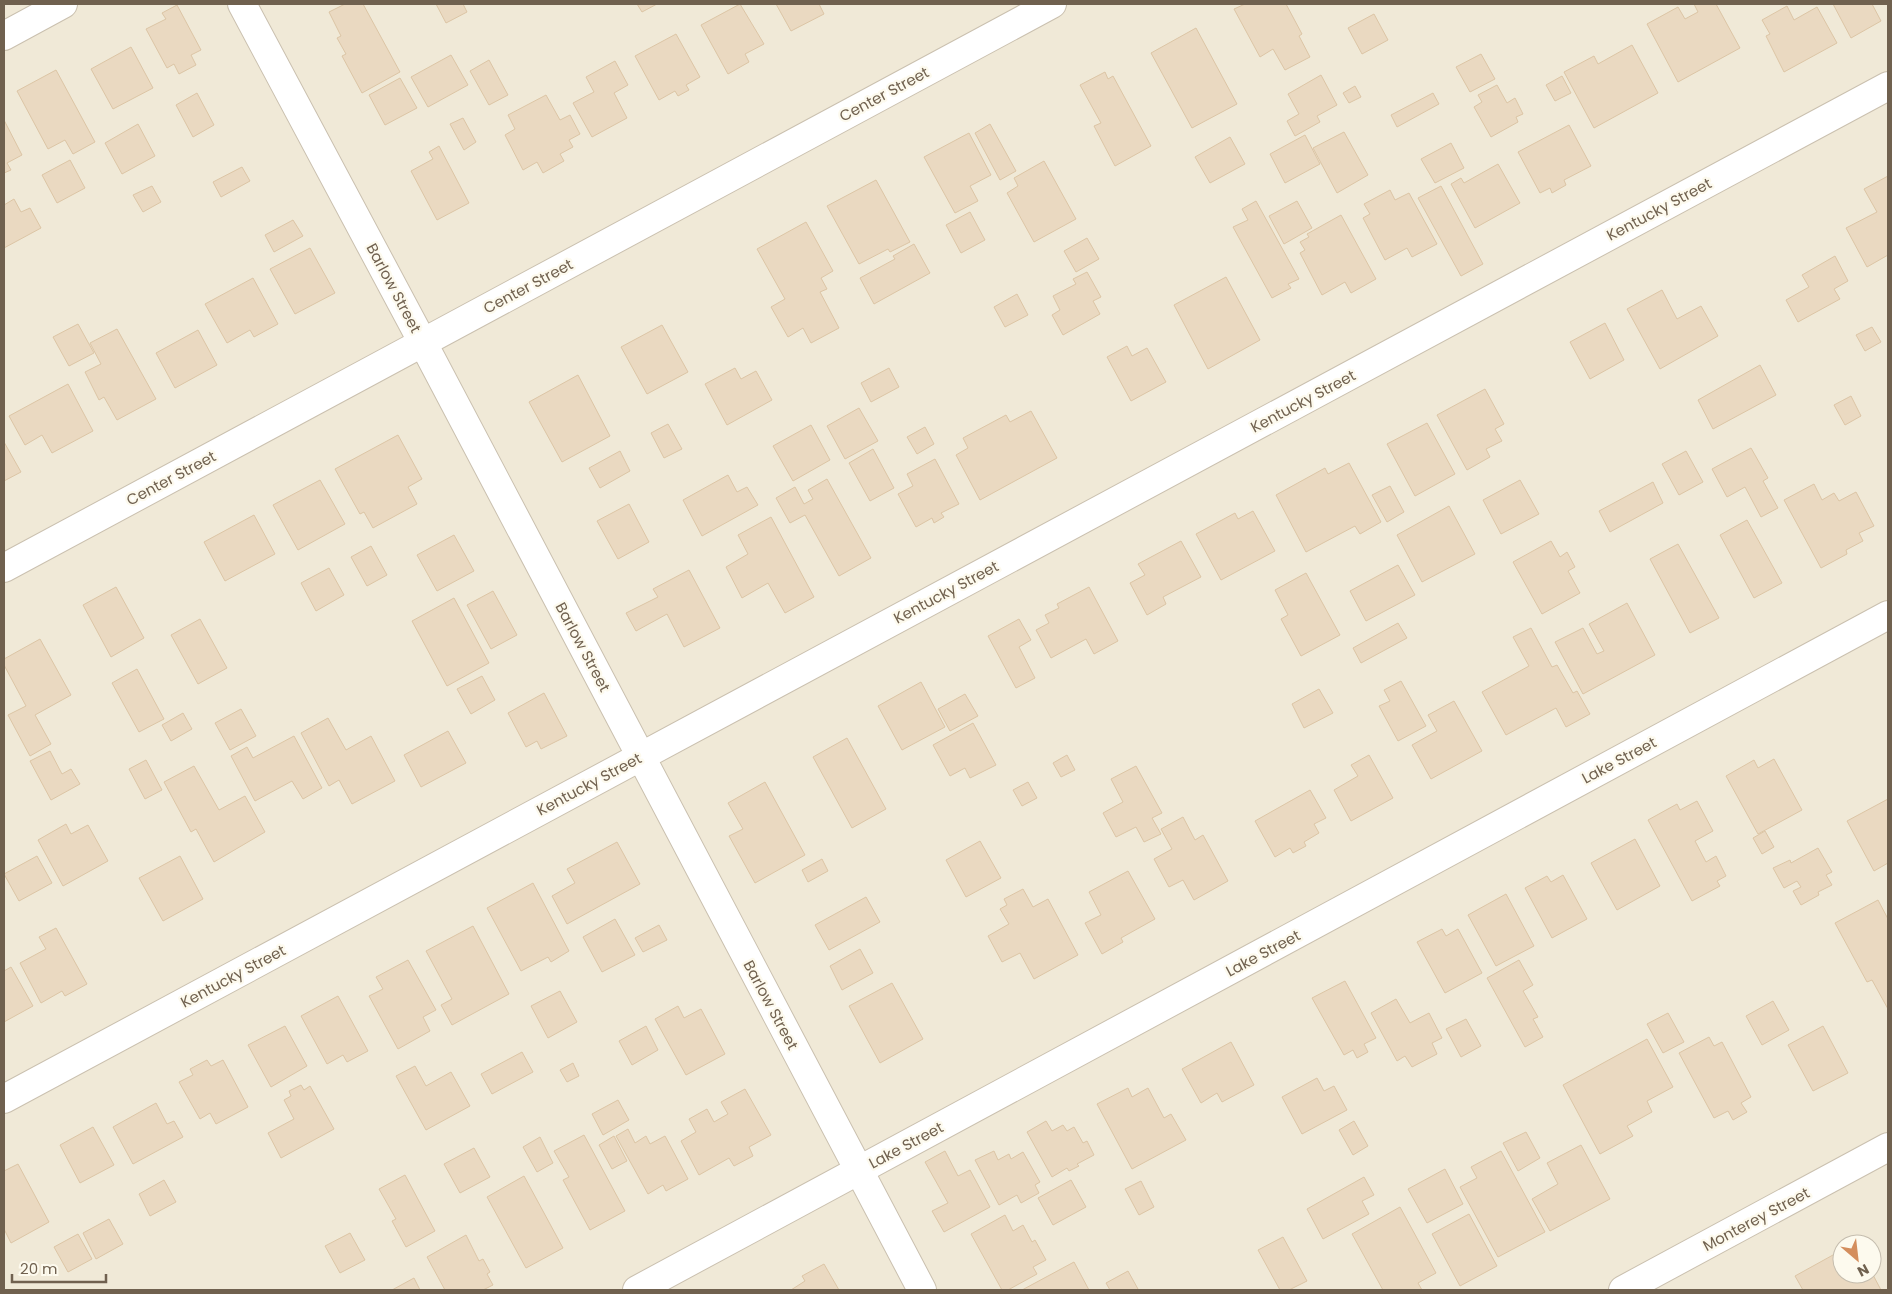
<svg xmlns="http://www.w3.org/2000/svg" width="1892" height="1294" font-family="Poppins,sans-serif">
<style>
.residential{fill:#f0e9d7;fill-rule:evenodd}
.building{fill:#ead9c1;stroke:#dcc5a5}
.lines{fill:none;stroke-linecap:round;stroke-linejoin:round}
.minor-casing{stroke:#cac0af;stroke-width:30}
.minor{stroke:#fff;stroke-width:28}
.labels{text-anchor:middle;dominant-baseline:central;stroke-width:4.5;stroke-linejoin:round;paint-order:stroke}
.street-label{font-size:15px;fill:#70614f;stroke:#fdfaee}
</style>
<rect width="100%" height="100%" fill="#faf6e8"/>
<!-- residential -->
<path class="residential" d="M4,4H1888V1290H4ZM1842,1244H1872V1274H1842Z"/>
<!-- building -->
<g class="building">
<polygon points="345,4 363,4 400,72 362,93 342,56 346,54 337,38 341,36 329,12"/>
<polygon points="436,4 463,4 467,12 446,23"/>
<polygon points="637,4 657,4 642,12"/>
<polygon points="740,4 764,44 745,54 749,62 728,74 701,25"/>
<polygon points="776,4 819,4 824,14 791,31"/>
<polygon points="1245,4 1286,4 1302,34 1299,36 1310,57 1285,70 1273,49 1260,57 1234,9"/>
<polygon points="1694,4 1716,4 1740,48 1678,82 1647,24 1678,7 1685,19 1698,12"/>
<polygon points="1833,4 1872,4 1881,21 1851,38"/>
<polygon points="177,5 201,50 191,55 196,65 179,74 174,64 167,68 146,29 166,19 162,13"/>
<polygon points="1787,6 1794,20 1817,7 1837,43 1784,72 1766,36 1770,34 1762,20"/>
<polygon points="1374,14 1388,40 1362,54 1348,28"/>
<polygon points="1196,28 1237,104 1192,128 1151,53"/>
<polygon points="676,34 700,77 686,85 689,90 678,96 675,91 659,100 635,56"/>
<polygon points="1632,45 1658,93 1594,128 1564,72 1594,56 1598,64"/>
<polygon points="131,47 153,88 113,109 91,69"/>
<polygon points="1481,54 1495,79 1470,92 1456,67"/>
<polygon points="451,55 468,85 428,107 411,77"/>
<polygon points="489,60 508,95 489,105 470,71"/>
<polygon points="615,61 628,85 614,93 627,118 592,137 573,103 594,92 586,77"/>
<polygon points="56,70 95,142 73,154 65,140 48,149 17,91"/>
<polygon points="1105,72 1108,79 1113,76 1151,146 1115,166 1094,126 1101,123 1080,85"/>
<polygon points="1321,75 1337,105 1317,116 1320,122 1295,136 1287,121 1299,114 1288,94"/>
<polygon points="1562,76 1571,93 1555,101 1546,85"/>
<polygon points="400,78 417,108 385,125 369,95"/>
<polygon points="1497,85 1507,103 1515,98 1523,114 1516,117 1518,122 1491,137 1474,107 1482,102 1478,95"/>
<polygon points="1355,86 1361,97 1349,103 1343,93"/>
<polygon points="197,93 214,125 193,137 176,105"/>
<polygon points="1433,93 1439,104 1397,127 1391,115"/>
<polygon points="546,95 560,120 570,115 580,134 569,140 573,147 560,154 564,161 543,173 537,162 523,170 505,135 515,129 508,115"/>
<polygon points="463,118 476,142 464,150 450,124"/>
<polygon points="4,120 22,155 7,163 11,170 4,173"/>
<polygon points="138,124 155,156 122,174 105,143"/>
<polygon points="990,124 1016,171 1000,180 975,133"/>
<polygon points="1569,125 1591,166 1564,180 1566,185 1552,193 1550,188 1540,193 1518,152"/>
<polygon points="1344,132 1368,175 1337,193 1313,148"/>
<polygon points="969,133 991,175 970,186 978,201 955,213 924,157"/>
<polygon points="1305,135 1320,164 1285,183 1270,154"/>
<polygon points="1230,137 1245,164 1210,183 1195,157"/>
<polygon points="1451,143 1464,168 1435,183 1421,159"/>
<polygon points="439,146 469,203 437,220 411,171 433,159 429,152"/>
<polygon points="70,160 85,188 57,203 42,175"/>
<polygon points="1044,161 1076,219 1034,242 1007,193 1018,186 1014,178"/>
<polygon points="1498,164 1520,203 1475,228 1451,184 1461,178 1464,183"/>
<polygon points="242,167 250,181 221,197 213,182"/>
<polygon points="1888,176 1888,255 1867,267 1846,228 1877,212 1864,189"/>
<polygon points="876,180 910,242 890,252 888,249 859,264 827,206"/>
<polygon points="152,186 161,202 143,212 133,195"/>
<polygon points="1441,186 1483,264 1461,276 1418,198"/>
<polygon points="1390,190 1395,200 1409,193 1437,244 1412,257 1407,248 1385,260 1363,218 1370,214 1364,204"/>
<polygon points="14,199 21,212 30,208 41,228 4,248 4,205"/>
<polygon points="1256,201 1299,279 1288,284 1291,288 1272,298 1233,227 1248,220 1242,209"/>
<polygon points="1297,201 1312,228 1284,244 1269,216"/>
<polygon points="970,212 985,240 961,253 946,225"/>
<polygon points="1341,215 1376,279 1351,293 1345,282 1322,295 1300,253 1305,250 1300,242 1309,237 1307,234"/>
<polygon points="293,220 303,236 274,252 265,235"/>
<polygon points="806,222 833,271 821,278 827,289 820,292 839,328 811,343 803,328 788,337 771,307 785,299 757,249"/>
<polygon points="1087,238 1099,259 1076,272 1064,251"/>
<polygon points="914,244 930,273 874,304 860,278 895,259 893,256"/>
<polygon points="310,248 335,293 295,314 270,269"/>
<polygon points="1835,256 1848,281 1834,289 1840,299 1798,322 1786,300 1809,287 1802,275"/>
<polygon points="1087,272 1101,297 1093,301 1100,314 1063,335 1052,315 1060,310 1053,296 1076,284 1073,279"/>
<polygon points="1226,277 1260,340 1208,369 1174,305"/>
<polygon points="253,278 278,324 254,337 250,330 227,343 205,304"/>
<polygon points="1662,290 1677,319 1701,306 1718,336 1660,369 1627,309"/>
<polygon points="1017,294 1028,315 1005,327 994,307"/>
<polygon points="1605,323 1624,360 1590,379 1570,342"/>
<polygon points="78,324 94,353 69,366 53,337"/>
<polygon points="662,325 688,372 647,394 621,347"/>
<polygon points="1872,327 1881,342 1865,351 1856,335"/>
<polygon points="117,329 156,399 117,420 104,397 99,400 85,372 101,364 90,343"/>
<polygon points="198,330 217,365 175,388 156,353"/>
<polygon points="1127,346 1132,356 1147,348 1166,382 1131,401 1107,357"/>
<polygon points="1760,365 1776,395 1713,429 1698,400"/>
<polygon points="735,368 741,379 756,371 772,400 727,425 705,384"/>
<polygon points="889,368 899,387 871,402 861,383"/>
<polygon points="578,375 610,436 562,462 529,402"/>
<polygon points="68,384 93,431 52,453 42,435 25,445 9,416"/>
<polygon points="1485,389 1504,424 1495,429 1502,441 1486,449 1490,457 1467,470 1437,415"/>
<polygon points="1851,396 1861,416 1845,425 1834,405"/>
<polygon points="859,408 878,441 845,459 827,426"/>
<polygon points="1031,411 1057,458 980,500 956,455 968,448 963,438 1006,415 1010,422"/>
<polygon points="1427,423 1455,474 1415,496 1387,444"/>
<polygon points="668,424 682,449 664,458 651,433"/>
<polygon points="811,425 830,460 793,481 773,446"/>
<polygon points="925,427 934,444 917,454 907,437"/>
<polygon points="398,435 422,479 408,487 417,504 373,528 364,512 360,514 335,469"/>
<polygon points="4,442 21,472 4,481"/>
<polygon points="1751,448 1768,478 1763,481 1778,508 1761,517 1745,487 1727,497 1712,469"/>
<polygon points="873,449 894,488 870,501 849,463"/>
<polygon points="620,451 630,471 600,488 589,468"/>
<polygon points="1686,451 1703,482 1679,495 1662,464"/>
<polygon points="935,459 959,504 941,513 944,517 934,523 932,518 916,527 898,494 913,486 907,474"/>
<polygon points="1349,463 1381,522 1360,534 1355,526 1306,552 1276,495 1325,468 1328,474"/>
<polygon points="728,475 737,492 747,487 758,505 702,536 683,500"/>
<polygon points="827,479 871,558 839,576 805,515 790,523 776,498 795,487 804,504 813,499 808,490"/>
<polygon points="320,480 345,524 298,550 273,505"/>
<polygon points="1520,480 1539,514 1501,534 1483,500"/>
<polygon points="1653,482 1663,503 1610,532 1599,511"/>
<polygon points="1814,484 1822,500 1834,493 1839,501 1856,492 1874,526 1859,533 1863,541 1846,550 1847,554 1821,568 1784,500"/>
<polygon points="1390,486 1404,512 1387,522 1372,495"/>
<polygon points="629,504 649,542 618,559 597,521"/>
<polygon points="1449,506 1475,554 1422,582 1397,535"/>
<polygon points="1253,511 1275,551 1221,580 1196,534 1235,513 1238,519"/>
<polygon points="254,515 275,554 225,581 204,542"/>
<polygon points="771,517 814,597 785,613 768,583 742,598 726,567 748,554 738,535"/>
<polygon points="1747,520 1782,583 1754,598 1720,535"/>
<polygon points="454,535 474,571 437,591 417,555"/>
<polygon points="1181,541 1201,577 1163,597 1166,604 1147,615 1130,583 1145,575 1138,564"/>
<polygon points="1551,541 1560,557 1567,552 1575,567 1568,571 1580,593 1542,614 1513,562"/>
<polygon points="1678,544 1719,618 1690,633 1650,559"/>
<polygon points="371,546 387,575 367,586 351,557"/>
<polygon points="1398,565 1415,595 1366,621 1350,591"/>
<polygon points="329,568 344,595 316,611 301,583"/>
<polygon points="689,570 720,628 684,647 667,614 636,631 626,613 658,597 653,589"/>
<polygon points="1306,573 1340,635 1301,656 1281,619 1288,615 1275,590"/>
<polygon points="116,587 144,638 111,657 83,605"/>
<polygon points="1089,587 1118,641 1094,654 1086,639 1051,658 1036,630 1049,623 1045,615 1059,608 1057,604"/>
<polygon points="493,591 517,635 491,649 467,605"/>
<polygon points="454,598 489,663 447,686 412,621"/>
<polygon points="1627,603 1655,655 1583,694 1555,642 1583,628 1597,654 1604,651 1589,624"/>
<polygon points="200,619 227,668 198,684 171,635"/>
<polygon points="1019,619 1031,640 1019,647 1035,678 1016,688 988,636"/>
<polygon points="1398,623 1407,638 1361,663 1353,648"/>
<polygon points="1531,628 1552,667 1557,665 1573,693 1577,691 1590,714 1566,727 1556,708 1506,735 1482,692 1529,666 1513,637"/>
<polygon points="40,639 71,695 35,715 51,744 30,756 8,715 26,706 4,665 4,659"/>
<polygon points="137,669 164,719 139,732 112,683"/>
<polygon points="482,676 495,700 471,714 457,689"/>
<polygon points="1401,681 1426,726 1398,741 1379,706 1390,701 1384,690"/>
<polygon points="921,682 945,727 902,750 878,706"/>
<polygon points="1319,689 1333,713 1304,728 1292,704"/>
<polygon points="544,693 567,736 541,749 537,741 526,747 508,713"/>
<polygon points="965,694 978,716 950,731 938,709"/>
<polygon points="1454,701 1482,751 1431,779 1412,745 1437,731 1428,715"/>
<polygon points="241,709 256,736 230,750 215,723"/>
<polygon points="183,713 192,729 171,741 162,725"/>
<polygon points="328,718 346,750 371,736 395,781 352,804 339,780 329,786 301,733"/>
<polygon points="973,723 996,765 970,778 965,768 950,776 933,745"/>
<polygon points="448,731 466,763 421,787 404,755"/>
<polygon points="294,736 322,788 303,799 292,781 255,801 231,756 247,747 253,758"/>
<polygon points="847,738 886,809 852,828 813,757"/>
<polygon points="50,751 62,774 71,769 80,784 51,800 30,761"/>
<polygon points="1067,755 1075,770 1061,777 1053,763"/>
<polygon points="1369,755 1393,798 1351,821 1334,790 1358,776 1351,765"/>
<polygon points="1774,759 1802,810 1758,834 1726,776 1754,760 1758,768"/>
<polygon points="146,760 162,790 145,799 129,769"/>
<polygon points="194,766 219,810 245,796 265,832 214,862 196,829 191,832 164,782"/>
<polygon points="1136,766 1162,813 1152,818 1161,834 1144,842 1136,827 1116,837 1103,813 1123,802 1111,779"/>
<polygon points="765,782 805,855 755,883 729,836 743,829 728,803"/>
<polygon points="1028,782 1037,798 1022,806 1013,790"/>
<polygon points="1310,790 1326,818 1314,824 1319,833 1304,842 1306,846 1293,853 1290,848 1275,857 1255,821"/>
<polygon points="1888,799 1888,863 1874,871 1847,821"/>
<polygon points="1697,801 1713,831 1695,841 1706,862 1716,856 1726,876 1717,881 1720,886 1692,901 1648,820 1677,804 1680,810"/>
<polygon points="1183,817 1195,840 1203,835 1228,881 1194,900 1183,880 1169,887 1154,859 1172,849 1161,829"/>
<polygon points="66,824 71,834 88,825 108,861 63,886 38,840"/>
<polygon points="1765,831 1774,847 1762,854 1753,838"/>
<polygon points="1635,839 1660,886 1617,910 1591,863"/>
<polygon points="980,841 1001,878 966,897 946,860"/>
<polygon points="617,842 640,884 567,924 552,896 575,883 567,869"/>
<polygon points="1818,848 1832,872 1826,875 1832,885 1818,892 1819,895 1801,905 1793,891 1801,887 1797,881 1784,888 1773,868 1790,860 1791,863"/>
<polygon points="37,856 52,883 19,901 4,874"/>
<polygon points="180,856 203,899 163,921 139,878"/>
<polygon points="822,859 828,871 808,882 802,870"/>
<polygon points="1128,871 1155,919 1121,938 1123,942 1102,954 1085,923 1101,915 1089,892"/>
<polygon points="1563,875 1587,919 1552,938 1525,888 1547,876 1551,882"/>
<polygon points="533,883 569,951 551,962 548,957 521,971 487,908"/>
<polygon points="1023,889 1033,907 1048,899 1078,955 1034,979 1020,953 1002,962 988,936 1009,924 1000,909 1007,905 1004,899"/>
<polygon points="1506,894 1534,946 1496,966 1468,915"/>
<polygon points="866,897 880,922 829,950 815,925"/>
<polygon points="1878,900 1888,919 1888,1009 1872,980 1867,982 1835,923"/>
<polygon points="615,919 635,955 602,972 583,937"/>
<polygon points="659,925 667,940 643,952 635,938"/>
<polygon points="473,926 509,994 452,1025 441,1005 452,999 426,951"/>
<polygon points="56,928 87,984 65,996 62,991 41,1003 20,963 46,949 39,937"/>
<polygon points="1442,929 1446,936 1458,929 1482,973 1445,993 1417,942"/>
<polygon points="860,949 873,973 842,990 830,966"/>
<polygon points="408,960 436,1010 423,1017 430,1031 398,1049 369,996 383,989 376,977"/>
<polygon points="1519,960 1533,985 1523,991 1538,1017 1533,1019 1543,1037 1525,1047 1487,978"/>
<polygon points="11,967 33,1006 4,1022 4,971"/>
<polygon points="1345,981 1376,1038 1364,1044 1368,1052 1357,1058 1353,1050 1344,1055 1312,998"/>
<polygon points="892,983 923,1039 880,1063 849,1006"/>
<polygon points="560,991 577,1022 548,1038 531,1006"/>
<polygon points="338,996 368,1051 347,1062 343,1055 327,1064 301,1016"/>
<polygon points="1396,999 1410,1023 1429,1013 1442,1038 1432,1043 1437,1054 1412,1067 1405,1056 1397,1061 1371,1013"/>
<polygon points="1773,1001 1789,1030 1762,1045 1746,1016"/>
<polygon points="678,1006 684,1018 701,1009 725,1054 686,1075 655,1019"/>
<polygon points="1668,1013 1684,1042 1663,1053 1647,1024"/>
<polygon points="1466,1019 1481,1046 1461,1057 1446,1029"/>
<polygon points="285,1026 307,1066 271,1087 248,1045"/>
<polygon points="646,1026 658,1050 632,1065 619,1041"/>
<polygon points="1823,1026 1848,1073 1813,1091 1788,1045"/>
<polygon points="1709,1037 1714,1046 1722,1042 1751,1097 1741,1103 1747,1112 1733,1120 1728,1111 1714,1118 1679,1053"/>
<polygon points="1647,1039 1673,1087 1647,1101 1652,1112 1627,1126 1633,1136 1600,1154 1563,1085"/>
<polygon points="1231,1042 1254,1085 1222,1102 1217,1093 1201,1103 1182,1069"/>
<polygon points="522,1052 533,1072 492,1094 481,1074"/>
<polygon points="207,1060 211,1066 223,1060 248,1107 216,1124 210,1113 200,1119 179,1082 193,1075 190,1069"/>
<polygon points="573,1063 579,1076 567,1082 560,1070"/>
<polygon points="415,1066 426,1086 451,1072 470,1106 426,1130 396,1076"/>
<polygon points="1317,1078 1324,1091 1334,1086 1347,1110 1302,1134 1282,1097"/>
<polygon points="301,1085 304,1090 310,1086 334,1129 281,1158 268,1133 294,1119 284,1100 291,1096 289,1091"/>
<polygon points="1128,1088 1132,1097 1148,1088 1164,1118 1171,1114 1186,1140 1132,1169 1097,1104"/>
<polygon points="745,1089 771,1135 749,1147 753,1156 734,1166 729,1158 699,1175 681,1141 696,1132 689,1119 707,1109 714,1122 728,1114 721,1102"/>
<polygon points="618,1100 629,1120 603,1135 592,1114"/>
<polygon points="156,1103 167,1124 174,1121 183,1137 133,1164 113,1127"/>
<polygon points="1046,1121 1052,1131 1063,1125 1067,1131 1074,1127 1083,1143 1087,1141 1094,1155 1077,1164 1079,1166 1069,1171 1067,1168 1052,1177 1027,1132"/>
<polygon points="1354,1121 1368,1146 1353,1155 1339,1130"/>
<polygon points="93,1127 114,1165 80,1183 60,1145"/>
<polygon points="628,1129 635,1143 646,1136 650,1144 665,1136 688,1179 666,1191 663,1185 648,1194 616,1136"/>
<polygon points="1526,1132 1540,1158 1518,1171 1503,1143"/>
<polygon points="584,1135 625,1211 590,1230 563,1180 569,1177 554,1151"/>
<polygon points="614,1136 627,1161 612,1169 599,1145"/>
<polygon points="540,1137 553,1163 537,1172 523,1147"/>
<polygon points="1581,1145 1610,1199 1550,1231 1532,1199 1558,1184 1547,1163"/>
<polygon points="474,1148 490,1177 460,1193 444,1164"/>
<polygon points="945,1151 958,1176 970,1170 990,1207 944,1232 932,1211 948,1203 925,1162"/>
<polygon points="994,1151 998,1160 1009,1154 1011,1159 1023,1152 1040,1182 1035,1185 1039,1193 1021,1203 1017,1195 999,1205 975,1160"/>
<polygon points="1501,1151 1545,1232 1498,1257 1460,1187 1477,1178 1471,1167"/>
<polygon points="18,1164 49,1222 11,1243 4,1229 4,1171"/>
<polygon points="1445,1169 1463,1204 1427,1223 1408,1189"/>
<polygon points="405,1175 435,1231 406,1247 392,1221 396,1219 379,1189"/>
<polygon points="524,1176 563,1248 526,1268 487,1197"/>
<polygon points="1364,1177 1374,1195 1362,1201 1369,1214 1323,1239 1307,1209"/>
<polygon points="164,1180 176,1202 150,1216 139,1194"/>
<polygon points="1071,1180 1086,1207 1053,1225 1038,1198"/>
<polygon points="1141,1181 1154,1207 1139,1215 1125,1189"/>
<polygon points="1400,1207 1436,1273 1418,1283 1422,1290 1383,1290 1352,1234"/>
<polygon points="1469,1214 1497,1266 1460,1286 1432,1234"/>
<polygon points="1005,1215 1013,1231 1023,1225 1032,1242 1035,1240 1046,1260 1033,1267 1037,1274 1008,1290 1002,1290 971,1234"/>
<polygon points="109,1219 123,1244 96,1259 83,1233"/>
<polygon points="350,1233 365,1260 340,1273 325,1246"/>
<polygon points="78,1234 92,1259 68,1272 54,1247"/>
<polygon points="466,1235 479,1261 483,1259 490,1272 487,1274 493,1285 483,1290 445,1290 427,1257"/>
<polygon points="1283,1237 1307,1281 1289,1290 1280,1290 1258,1250"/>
<polygon points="1842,1250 1842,1274 1856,1274 1858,1277 1865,1274 1872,1273 1881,1290 1803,1290 1795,1276"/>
<polygon points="1074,1262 1089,1290 1022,1290"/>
<polygon points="824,1264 839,1290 791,1290 805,1281 802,1276"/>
<polygon points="1128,1271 1138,1289 1135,1290 1110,1290 1106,1283"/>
<polygon points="414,1278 420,1290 392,1290"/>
</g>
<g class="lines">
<defs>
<g id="minor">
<polyline points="242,4 423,343 922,1290"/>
<polyline points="4,36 63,4"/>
<polyline points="4,568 1052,4"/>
<polyline points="4,1099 1888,86"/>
<polyline points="637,1290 1888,615"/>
<polyline points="1623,1290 1888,1147"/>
</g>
</defs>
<!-- minor casing -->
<use href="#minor" class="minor-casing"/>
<!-- minor -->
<use href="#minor" class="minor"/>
</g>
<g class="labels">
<!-- street labels -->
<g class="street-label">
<text transform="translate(884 94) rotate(-28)">Center Street</text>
<text transform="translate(1659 209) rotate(-28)">Kentucky Street</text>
<text transform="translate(528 286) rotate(-28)">Center Street</text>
<text transform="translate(394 288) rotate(62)">Barlow Street</text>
<text transform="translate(1303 401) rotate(-28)">Kentucky Street</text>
<text transform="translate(171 478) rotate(-28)">Center Street</text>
<text transform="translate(946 592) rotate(-28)">Kentucky Street</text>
<text transform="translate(583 647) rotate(62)">Barlow Street</text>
<text transform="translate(1619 760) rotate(-28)">Lake Street</text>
<text transform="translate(589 784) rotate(-28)">Kentucky Street</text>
<text transform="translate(1263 953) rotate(-28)">Lake Street</text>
<text transform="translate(233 976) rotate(-28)">Kentucky Street</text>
<text transform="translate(771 1005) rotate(62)">Barlow Street</text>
<text transform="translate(906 1145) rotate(-28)">Lake Street</text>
<text transform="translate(1756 1219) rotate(-28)">Monterey Street</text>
</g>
</g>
<!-- border -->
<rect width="1892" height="1294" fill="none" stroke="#70614f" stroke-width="10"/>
<!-- north arrow -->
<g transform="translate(1857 1259) rotate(152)"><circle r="24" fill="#fdfaee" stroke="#c5bdae"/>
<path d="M0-4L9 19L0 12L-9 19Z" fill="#d48e5d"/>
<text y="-8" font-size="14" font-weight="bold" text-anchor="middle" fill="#70614f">N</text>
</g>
<!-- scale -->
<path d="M12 1274v8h94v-8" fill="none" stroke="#70614f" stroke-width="2.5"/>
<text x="20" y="1274" font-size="15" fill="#70614f" stroke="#fdfaee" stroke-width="4" paint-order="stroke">20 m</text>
</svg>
